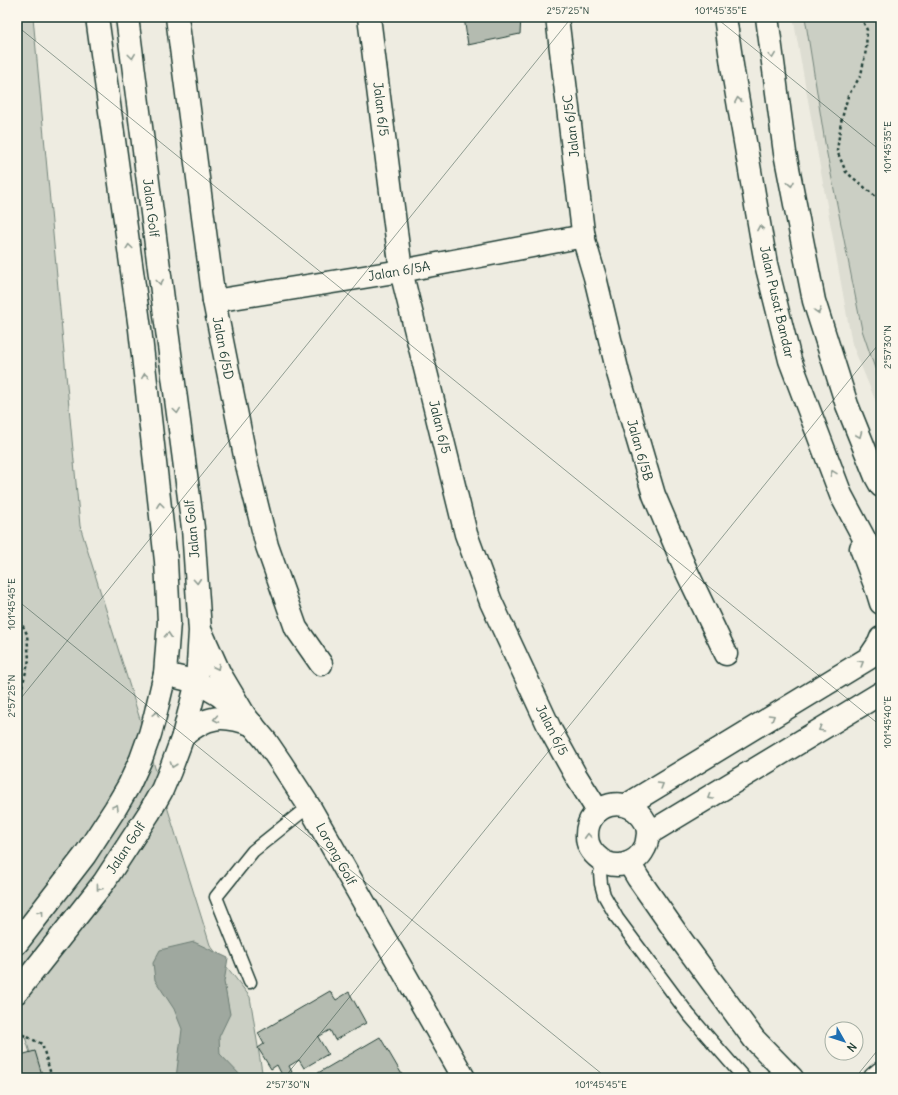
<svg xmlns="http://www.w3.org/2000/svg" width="898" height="1095" font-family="Delius,sans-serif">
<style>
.built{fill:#ddddd2}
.green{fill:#cbcfc4;stroke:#75867c}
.water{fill:#9fa89f;stroke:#6c7d74}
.building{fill:#b4bbb0;stroke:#1f3d34}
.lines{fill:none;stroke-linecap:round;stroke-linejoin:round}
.service-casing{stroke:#1f3d34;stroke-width:15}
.minor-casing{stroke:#1f3d34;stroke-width:25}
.tertiary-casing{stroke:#1f3d34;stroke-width:25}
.secondary-casing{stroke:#1f3d34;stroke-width:25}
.path{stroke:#1f3d34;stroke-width:2.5;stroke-dasharray:3 3;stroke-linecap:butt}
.service{stroke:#fbf7ec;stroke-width:12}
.minor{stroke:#fbf7ec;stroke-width:22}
.tertiary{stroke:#fbf7ec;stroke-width:22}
.secondary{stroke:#fbf7ec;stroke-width:22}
.oneway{stroke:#8d9a90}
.ticks{fill:none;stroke:#1f3d34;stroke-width:1;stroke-opacity:0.45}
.labels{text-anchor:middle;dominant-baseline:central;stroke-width:3;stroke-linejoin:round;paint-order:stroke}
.street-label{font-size:13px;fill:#1f3d34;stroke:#fbf7ec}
.neatline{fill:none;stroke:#1f3d34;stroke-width:1.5}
.ticks-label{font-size:10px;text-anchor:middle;fill:#1f3d34}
</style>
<rect width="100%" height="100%" fill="#eeece1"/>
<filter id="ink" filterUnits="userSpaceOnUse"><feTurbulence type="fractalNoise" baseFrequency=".025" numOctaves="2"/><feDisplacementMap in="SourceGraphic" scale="8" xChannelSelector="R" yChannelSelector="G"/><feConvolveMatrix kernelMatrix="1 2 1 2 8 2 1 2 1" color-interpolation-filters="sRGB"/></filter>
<g filter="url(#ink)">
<!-- built -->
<polygon class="built" points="793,17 881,17 881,414 852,344"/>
<!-- green -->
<g class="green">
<polygon points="17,17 33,17 80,526 210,945 250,997 263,1078 38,1078 25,1037 17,1032"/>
<polygon points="805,17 881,17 881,386 862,330 826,149"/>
</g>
<!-- water -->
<polygon class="water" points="194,942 228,958 224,982 230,1014 219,1037 220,1054 243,1078 176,1078 182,1029 174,1009 155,980 153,963 160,950"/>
<!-- building -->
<g class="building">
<polygon points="464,17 521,17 520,34 468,45"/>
<polygon points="330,991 336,1000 349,992 366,1023 335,1040 330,1030 318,1037 328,1054 304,1068 299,1060 289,1066 292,1072 283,1077 277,1065 271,1069 258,1048 264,1044 258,1033"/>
<polygon points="380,1037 404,1078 314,1078 313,1076"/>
<polygon points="35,1051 43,1078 17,1078 17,1056"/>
</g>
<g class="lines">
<defs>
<g id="service">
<polyline points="604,862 600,873 601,884 604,895 617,918 689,1015 744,1078"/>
<polyline points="250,982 216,897 253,851 309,806"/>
</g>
<g id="minor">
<polyline points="177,17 214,301 246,461 267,546 296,628 321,664"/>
<polyline points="369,17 401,271 466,534 491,602 550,729 576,776 598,811"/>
<polyline points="557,17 584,240 595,277 618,373 654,495 685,568 726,654"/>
<polyline points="214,301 401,271 584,236"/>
<polyline points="861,548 877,590 881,603"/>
<polyline points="165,674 197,682 219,695 245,716 266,741 281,763 309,806 464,1078"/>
<polyline points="627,805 869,658 879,643 881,638"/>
<path d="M648,834C648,831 647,826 646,823C629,791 586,803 587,836C587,846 592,853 600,859C614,870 636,865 644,849C647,845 647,839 648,834L881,693"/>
<polyline points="629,863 638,878 682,941 754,1039 792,1078"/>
<polyline points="875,1078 881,1073"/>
</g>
<g id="tertiary">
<polyline points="202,634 220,674 245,716"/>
<path d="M183,736C207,715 223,714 253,725"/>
<polyline points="17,943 85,855 115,809 129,785 141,759 150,734 155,716 165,674 169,622 166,561 140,329 97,17"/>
<polyline points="17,992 104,882 149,813 162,790 170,771 183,736 197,682 200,631 193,528 165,315 127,17"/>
</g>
<g id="secondary">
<polyline points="725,17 733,72 766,264 790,360 841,495 881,570"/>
<polyline points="767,17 785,153 814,301 847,405 876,477 881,486"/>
</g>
</defs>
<!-- service casing -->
<use href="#service" class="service-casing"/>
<!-- minor casing -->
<use href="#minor" class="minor-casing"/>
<!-- tertiary casing -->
<use href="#tertiary" class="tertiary-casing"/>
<!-- secondary casing -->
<use href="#secondary" class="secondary-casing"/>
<!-- path -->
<g class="path">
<polyline points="861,17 867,30 866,50 861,75 848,96 841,122 837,151 846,172 881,201"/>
<polyline points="17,198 19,200 19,276 17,281"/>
<polyline points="17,615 27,634 29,660 17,706"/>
<polyline points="17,1032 42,1044 52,1078"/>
</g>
<!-- service -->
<use href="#service" class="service"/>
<!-- minor -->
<use href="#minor" class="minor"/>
<!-- tertiary -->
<use href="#tertiary" class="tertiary"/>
<!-- secondary -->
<use href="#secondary" class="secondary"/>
</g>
<!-- one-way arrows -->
<defs><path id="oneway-chevron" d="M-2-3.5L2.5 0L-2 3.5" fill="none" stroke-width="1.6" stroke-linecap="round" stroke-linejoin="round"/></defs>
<g class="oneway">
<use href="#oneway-chevron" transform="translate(132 56) rotate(83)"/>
<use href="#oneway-chevron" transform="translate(772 56) rotate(82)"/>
<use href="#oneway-chevron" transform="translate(738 100) rotate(-100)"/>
<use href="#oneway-chevron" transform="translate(791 184) rotate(79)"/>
<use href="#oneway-chevron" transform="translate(760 228) rotate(-100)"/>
<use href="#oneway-chevron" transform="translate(129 247) rotate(-98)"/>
<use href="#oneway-chevron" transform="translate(160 282) rotate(83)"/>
<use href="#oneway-chevron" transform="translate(818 311) rotate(73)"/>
<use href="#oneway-chevron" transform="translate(145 376) rotate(-97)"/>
<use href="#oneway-chevron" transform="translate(177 411) rotate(82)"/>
<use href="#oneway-chevron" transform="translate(859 435) rotate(68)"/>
<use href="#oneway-chevron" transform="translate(833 473) rotate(-111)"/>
<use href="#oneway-chevron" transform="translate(160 505) rotate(-97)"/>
<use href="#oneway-chevron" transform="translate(197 581) rotate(86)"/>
<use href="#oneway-chevron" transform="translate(168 635) rotate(-86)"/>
<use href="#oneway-chevron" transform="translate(861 663) rotate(-31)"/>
<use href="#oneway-chevron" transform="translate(217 667) rotate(63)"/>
<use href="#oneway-chevron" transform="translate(156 714) rotate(-76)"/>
<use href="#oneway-chevron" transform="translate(772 717) rotate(-31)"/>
<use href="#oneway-chevron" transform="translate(216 719) rotate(170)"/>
<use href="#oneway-chevron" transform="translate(821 729) rotate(149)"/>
<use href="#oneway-chevron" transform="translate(173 765) rotate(109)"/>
<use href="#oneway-chevron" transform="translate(661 785) rotate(-31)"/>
<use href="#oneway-chevron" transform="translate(710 797) rotate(149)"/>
<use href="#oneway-chevron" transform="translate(116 807) rotate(-59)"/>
<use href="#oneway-chevron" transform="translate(588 836) rotate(-93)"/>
<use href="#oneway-chevron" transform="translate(99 888) rotate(128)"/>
<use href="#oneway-chevron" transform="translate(41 913) rotate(-52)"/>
</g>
</g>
<!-- ticks -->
<path class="ticks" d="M715,17L881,151M17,26L881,726M17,600L607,1078M17,703L572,17M284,1078L881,341M855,1078L881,1046"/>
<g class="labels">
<!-- street labels -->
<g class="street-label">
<text transform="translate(381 109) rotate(83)">Jalan 6/5</text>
<text transform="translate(571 126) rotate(-97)">Jalan 6/5C</text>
<text transform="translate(151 208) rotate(83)">Jalan Golf</text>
<text transform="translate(399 271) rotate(-10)">Jalan 6/5A</text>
<text transform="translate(777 302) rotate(77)">Jalan Pusat Bandar</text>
<text transform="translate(223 348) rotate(79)">Jalan 6/5D</text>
<text transform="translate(440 427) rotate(76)">Jalan 6/5</text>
<text transform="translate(640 450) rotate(74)">Jalan 6/5B</text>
<text transform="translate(192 529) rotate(-96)">Jalan Golf</text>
<text transform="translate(552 730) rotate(63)">Jalan 6/5</text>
<text transform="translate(126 848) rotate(-57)">Jalan Golf</text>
<text transform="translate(336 854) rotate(61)">Lorong Golf</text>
</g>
</g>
<!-- margin -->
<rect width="898" height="1095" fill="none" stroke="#fbf7ec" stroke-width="44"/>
<!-- north arrow -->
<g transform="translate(844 1041) rotate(129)"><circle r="19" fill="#fbf7ec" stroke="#a3ada2"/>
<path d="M0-3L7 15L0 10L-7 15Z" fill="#1f6fb2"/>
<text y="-6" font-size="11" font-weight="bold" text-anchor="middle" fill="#1f3d34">N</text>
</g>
<rect x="22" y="22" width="854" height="1051" class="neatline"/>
<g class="ticks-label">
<text x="568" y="14">2°57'25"N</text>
<text x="721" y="14">101°45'35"E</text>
<text transform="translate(887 147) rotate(-90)" y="4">101°45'35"E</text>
<text transform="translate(887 347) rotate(-90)" y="4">2°57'30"N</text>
<text transform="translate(11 604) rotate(-90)" y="4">101°45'45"E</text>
<text transform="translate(11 696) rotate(-90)" y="4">2°57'25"N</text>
<text transform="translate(887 722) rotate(-90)" y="4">101°45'40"E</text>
<text x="288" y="1088">2°57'30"N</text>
<text x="601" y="1088">101°45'45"E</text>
</g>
</svg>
